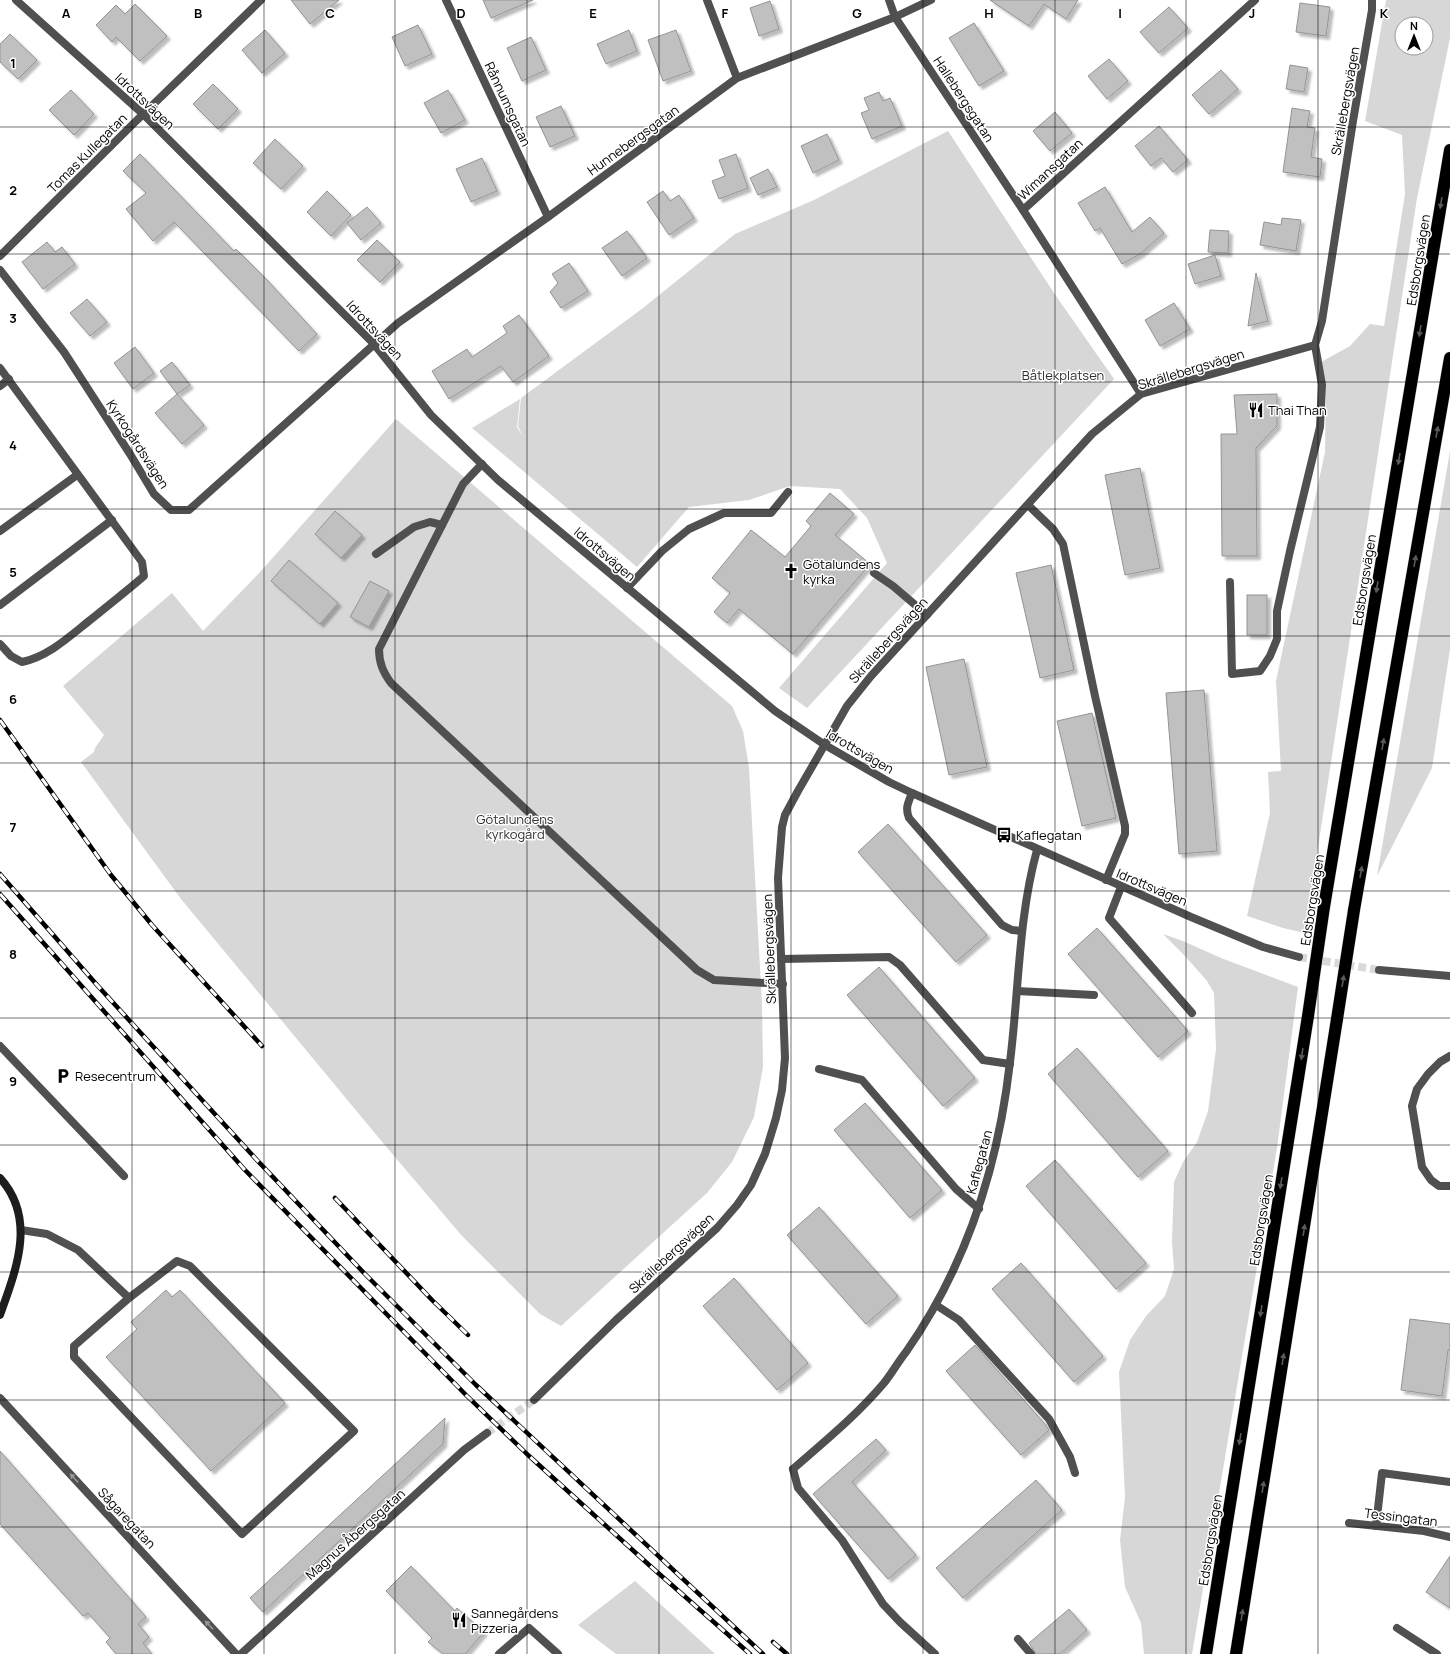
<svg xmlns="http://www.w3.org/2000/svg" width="1450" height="1654" font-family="Manrope,sans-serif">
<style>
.green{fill:#d7d7d7;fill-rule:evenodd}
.building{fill:#c0c0c0;stroke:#949494;filter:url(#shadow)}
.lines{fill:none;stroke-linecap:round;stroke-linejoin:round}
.street-tunnel{stroke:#d9d9d9;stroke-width:8;stroke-dasharray:8 4;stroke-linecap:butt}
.highway-casing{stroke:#dbdbdb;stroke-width:13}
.lane{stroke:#505050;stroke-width:8}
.street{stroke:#505050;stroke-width:8}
.secondary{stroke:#1d1d1d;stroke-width:8}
.highway{stroke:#000;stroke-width:12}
.rail-casing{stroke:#000;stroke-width:4.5}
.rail{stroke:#fff;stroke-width:3;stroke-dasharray:9;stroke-linecap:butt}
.highway-bridge-casing{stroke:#dbdbdb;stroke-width:13;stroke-linecap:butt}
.highway-bridge{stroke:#000;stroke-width:12}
.oneway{fill:#595959}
.oneway2{fill:#969696}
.grid{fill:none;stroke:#000;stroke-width:1;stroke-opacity:0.55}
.labels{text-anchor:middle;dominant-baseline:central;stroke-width:3;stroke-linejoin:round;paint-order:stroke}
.street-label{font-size:13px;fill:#000;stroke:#fff}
.park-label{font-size:13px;fill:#2e2e2e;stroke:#fff}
.poi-label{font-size:13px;fill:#000;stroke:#fff;text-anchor:start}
.grid-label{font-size:13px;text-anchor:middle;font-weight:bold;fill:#000;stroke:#fff;stroke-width:3;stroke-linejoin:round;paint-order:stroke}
</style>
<defs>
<filter id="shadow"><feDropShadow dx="3.5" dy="3.5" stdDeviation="1" flood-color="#0004"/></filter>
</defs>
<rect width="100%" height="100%" fill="#fff"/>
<!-- green -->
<g class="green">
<path d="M1386,0H1450V38L1417,198L1305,933L1283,928L1247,916L1270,813L1268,772L1281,771L1276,681L1325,452L1326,388L1321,362L1350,346L1370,324L1384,326L1405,194L1402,135L1365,121ZM1402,24H1426V48H1402Z"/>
<polygon points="948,131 1054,293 1114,379 807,708 779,688 887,563 867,518 840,489 790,486 749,500 689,507 637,567 472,428 520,399 517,427 523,437 518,426 521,398 643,308 735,234 814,200"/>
<polygon points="396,419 732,706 743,731 749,768 762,1004 763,1067 754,1117 732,1162 707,1193 561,1326 540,1314 462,1236 378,1137 181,899 81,762 94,752 95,748 104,735 63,686 172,593 203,631 261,571"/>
<polygon points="1450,451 1450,649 1432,768 1377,876"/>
<polygon points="1163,934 1183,941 1221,958 1298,987 1277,1148 1192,1654 1144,1654 1141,1623 1125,1587 1120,1540 1125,1497 1119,1372 1130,1340 1146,1316 1165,1296 1174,1269 1172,1242 1174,1182 1183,1162 1197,1142 1208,1111 1216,1049 1214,993 1207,981 1185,956"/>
<polygon points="635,1581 715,1654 616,1654 578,1625"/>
</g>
<!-- building -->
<g class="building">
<polygon points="291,0 339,0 310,24"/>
<polygon points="483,0 533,0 491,18"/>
<polygon points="990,0 1078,0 1066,19 1044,4 1029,26"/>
<polygon points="770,1 779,29 759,36 750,8"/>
<polygon points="1300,3 1330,7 1326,36 1296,32"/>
<polygon points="135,4 167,36 140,61 116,37 112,42 96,25 116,5 125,14"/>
<polygon points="1169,7 1188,28 1159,53 1140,32"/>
<polygon points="974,23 1004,71 979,86 949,38"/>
<polygon points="418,25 432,54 405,66 392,37"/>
<polygon points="265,30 285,53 262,73 242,50"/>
<polygon points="629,30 637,51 606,64 597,44"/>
<polygon points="676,30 691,71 663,81 648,40"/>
<polygon points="10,34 37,60 18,79 0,62 0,44"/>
<polygon points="531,37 546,70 522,81 507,48"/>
<polygon points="1109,59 1128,81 1107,99 1088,76"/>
<polygon points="1290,65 1308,68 1304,92 1286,89"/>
<polygon points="1221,70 1238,89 1209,114 1192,95"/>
<polygon points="213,84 238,109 218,129 193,104"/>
<polygon points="71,90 94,114 74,135 49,110"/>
<polygon points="448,90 465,120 441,133 424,103"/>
<polygon points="879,92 883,101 890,98 902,126 872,139 861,113 869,110 864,98"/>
<polygon points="561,106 575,136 550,147 536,117"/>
<polygon points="1292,108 1310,111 1307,127 1315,128 1311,157 1322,159 1320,177 1283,172"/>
<polygon points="1055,112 1072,133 1050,151 1033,131"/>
<polygon points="1159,126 1188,160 1173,172 1161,158 1151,166 1135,146"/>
<polygon points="827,134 839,160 813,173 801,146"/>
<polygon points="275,139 303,166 281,189 253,163"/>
<polygon points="140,154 234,251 236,249 268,281 317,334 299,351 174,222 153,241 126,209 146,193 123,171"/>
<polygon points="736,154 748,188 719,199 712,181 725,176 719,160"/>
<polygon points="482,158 497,191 471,202 456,169"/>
<polygon points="768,169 777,187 758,195 750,178"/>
<polygon points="1105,187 1132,232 1150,217 1164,233 1140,254 1122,264 1100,228 1095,231 1078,203"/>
<polygon points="327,191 351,215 331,236 307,212"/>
<polygon points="663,191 670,201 679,195 694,218 669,235 647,202"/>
<polygon points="367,207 381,223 361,240 347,223"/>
<polygon points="1282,218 1301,220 1296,251 1260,245 1264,222 1281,225"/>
<polygon points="1210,230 1229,231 1228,253 1208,252"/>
<polygon points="627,231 647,258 622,276 602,248"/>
<polygon points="377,240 400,262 380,282 357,260"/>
<polygon points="47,242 55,252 62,247 75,264 43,289 22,262"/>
<polygon points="1215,255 1221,276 1195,284 1188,264"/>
<polygon points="569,263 588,291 561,308 550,292 558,283 552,274"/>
<polygon points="1256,273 1268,321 1248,326"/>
<polygon points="87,299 107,322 90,336 70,313"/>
<polygon points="1174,303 1190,329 1160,346 1145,320"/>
<polygon points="519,315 549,356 513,382 501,366 449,399 432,371 467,349 472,357 507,333 503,326"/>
<polygon points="135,347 154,373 133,389 114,363"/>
<polygon points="172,362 190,385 177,394 160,371"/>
<polygon points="177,394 204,425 182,444 155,413"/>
<polygon points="1277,394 1277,426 1256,448 1257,556 1222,556 1221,434 1237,434 1234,395"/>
<polygon points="1140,468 1160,568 1125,575 1105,475"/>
<polygon points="830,493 854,514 835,535 870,564 793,654 739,609 727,623 714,612 730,593 712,578 751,530 785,557 811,526 806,521"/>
<polygon points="335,511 362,535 341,558 315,534"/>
<polygon points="289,560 338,603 320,624 271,581"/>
<polygon points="1051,565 1074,670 1040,678 1016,573"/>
<polygon points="370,581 389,591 369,627 350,617"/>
<rect x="1247" y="595" width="20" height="40"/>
<polygon points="964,659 987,767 949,775 926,667"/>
<polygon points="1204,690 1217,851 1179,854 1166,693"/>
<polygon points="1092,713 1116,818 1082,826 1057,721"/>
<polygon points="888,824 987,935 956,962 858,852"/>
<polygon points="1097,928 1188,1031 1158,1057 1068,954"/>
<polygon points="879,967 975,1078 943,1106 847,995"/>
<polygon points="1077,1048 1168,1151 1138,1177 1048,1074"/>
<polygon points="865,1103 942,1190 910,1218 834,1130"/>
<polygon points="1055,1160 1146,1263 1116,1289 1026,1186"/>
<polygon points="819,1207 898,1296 866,1324 787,1235"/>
<polygon points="1021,1263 1103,1356 1074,1382 992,1289"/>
<polygon points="734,1278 808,1363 777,1390 703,1306"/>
<polygon points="166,1290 172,1297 180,1290 285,1403 211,1471 106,1357 137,1329 131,1322"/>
<polygon points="1410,1319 1450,1324 1450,1350 1448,1350 1442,1396 1401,1390"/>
<polygon points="975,1345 1045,1424 1049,1430 1021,1455 946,1371"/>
<polygon points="445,1418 443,1444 263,1612 250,1598"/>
<polygon points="876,1439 886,1450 852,1482 916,1555 888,1579 813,1494"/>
<polygon points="0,1451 146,1617 138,1624 149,1637 143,1643 152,1654 116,1654 106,1642 110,1638 88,1613 83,1616 0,1524"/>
<polygon points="1036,1480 1062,1510 963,1598 936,1568"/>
<polygon points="1450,1556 1450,1608 1426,1592"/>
<polygon points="411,1566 455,1611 457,1608 484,1632 465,1654 443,1654 428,1642 432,1638 386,1591"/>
<polygon points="1069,1609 1087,1630 1060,1654 1036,1654 1029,1643"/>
</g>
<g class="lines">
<!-- street-tunnel -->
<g class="street-tunnel">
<polyline points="1299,957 1379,970"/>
<polyline points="487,1433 534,1400"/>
</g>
<defs>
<g id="highway">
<polyline points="1324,907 1450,150"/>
<polyline points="1354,910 1450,358"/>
<polyline points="1206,1654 1308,1016"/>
<polyline points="1236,1654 1337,1019"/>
</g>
</defs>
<!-- highway casing -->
<use href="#highway" class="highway-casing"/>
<!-- lane -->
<g class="lane">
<path d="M0,368L142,562L144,576C128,590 111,603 94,617C72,634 50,656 22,662L11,656L0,644"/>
<polyline points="0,386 9,379"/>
<path d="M482,464L463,484L379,649C379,663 383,672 391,683L697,970L714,980L783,984"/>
<polyline points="1028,505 1053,529 1063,544 1095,696 1125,826 1125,834 1106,880"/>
<polyline points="0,531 77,475"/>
<polyline points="376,554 414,527 430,522 442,525"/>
<polyline points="874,573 893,586 927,615"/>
<polyline points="627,588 662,551 689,529 724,513 771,513 788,492"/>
<polyline points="0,605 112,520"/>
<path d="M912,793C908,803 905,808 909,818L1002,925L1012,930L1022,931"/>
<polyline points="1121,887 1109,918 1192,1013"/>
<polyline points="781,959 889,957 900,965 983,1060 1010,1064"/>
<polyline points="1017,991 1094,995"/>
<polyline points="0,1046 124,1176"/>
<polyline points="1450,1056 1440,1062 1428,1074 1417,1089 1412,1106 1422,1167 1431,1180 1439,1186 1450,1186"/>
<polyline points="819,1069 862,1080 956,1189 979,1209"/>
<polyline points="21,1230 47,1234 78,1250 129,1298 177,1261 190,1266 354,1431 242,1534 74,1357 74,1346 129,1298"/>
<polyline points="936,1305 959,1320 1049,1419 1070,1457 1075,1473"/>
<polyline points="793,1469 798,1488 842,1540 883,1604 900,1622 935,1654"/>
<polyline points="1349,1523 1424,1531 1450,1537"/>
<polyline points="1376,1526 1382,1473 1450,1482"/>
<polyline points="1397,1628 1437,1654"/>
<polyline points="1018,1639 1031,1654"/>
<polyline points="499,1654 529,1628 558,1654"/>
</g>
<!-- street -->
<g class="street">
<polyline points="16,0 143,114 374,344 431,415 498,480 775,711 825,745 889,782 912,793 1191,917 1263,947 1299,957"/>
<polyline points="446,0 548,217"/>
<polyline points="707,0 737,78"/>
<polyline points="889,0 895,17 1023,210"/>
<polyline points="0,256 133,124 261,0"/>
<polyline points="0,270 64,352 130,454 154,494 171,510 189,510 398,323 548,217 737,78 895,17 931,0"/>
<polyline points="1141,394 1023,210 1255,0"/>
<polyline points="1230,582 1232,674 1260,671 1270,656 1277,639 1277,611 1290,551 1320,427 1322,385 1315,345"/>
<polyline points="1379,970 1450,976"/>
<polyline points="0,1398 236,1654"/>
<polyline points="534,1400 616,1320 717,1228 737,1205 751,1185 765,1154 776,1118 782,1090 785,1058 778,878 782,827 785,815 798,791 839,720 847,706 871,676 1092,434 1141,394 1315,345 1322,321 1353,121 1372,10 1372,0"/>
<path d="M793,1469C825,1441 857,1415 884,1383C892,1373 898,1362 906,1352C967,1265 998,1168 1010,1062C1019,991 1018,919 1037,850"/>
<polyline points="241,1654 464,1450 487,1433"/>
</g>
<!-- secondary -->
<path class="secondary" d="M0,1178C37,1219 16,1270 0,1315"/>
<!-- highway -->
<use href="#highway" class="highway"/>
<defs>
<g id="rail">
<polyline points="0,720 111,875 152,925 262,1046"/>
<polyline points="0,874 97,985 255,1158 364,1273 476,1385 763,1654"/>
<polyline points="0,894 244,1169 467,1396 528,1455 648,1564 750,1654"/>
<polyline points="335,1198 432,1300 468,1335"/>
<polyline points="773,1642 787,1654"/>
</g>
</defs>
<!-- rail casing -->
<use href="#rail" class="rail-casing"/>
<!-- rail -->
<use href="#rail" class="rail"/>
<defs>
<g id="highway-bridge">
<polyline points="1308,1016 1324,907"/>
<polyline points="1337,1019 1354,910"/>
</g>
</defs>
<!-- highway-bridge casing -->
<use href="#highway-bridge" class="highway-bridge-casing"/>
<!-- highway-bridge -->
<use href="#highway-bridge" class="highway-bridge"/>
</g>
<!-- one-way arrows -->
<defs><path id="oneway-solid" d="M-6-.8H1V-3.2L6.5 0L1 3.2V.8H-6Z"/></defs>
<g class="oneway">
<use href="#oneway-solid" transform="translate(1441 203) rotate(99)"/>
<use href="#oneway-solid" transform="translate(1420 331) rotate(99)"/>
<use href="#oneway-solid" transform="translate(1437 432) rotate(-80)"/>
<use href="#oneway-solid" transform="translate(1399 459) rotate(99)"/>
<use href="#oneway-solid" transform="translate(1415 561) rotate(-80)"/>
<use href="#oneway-solid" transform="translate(1377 587) rotate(99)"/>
<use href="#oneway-solid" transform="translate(1383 744) rotate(-80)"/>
<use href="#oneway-solid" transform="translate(1361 872) rotate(-80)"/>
<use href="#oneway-solid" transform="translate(1343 981) rotate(-81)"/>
<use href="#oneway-solid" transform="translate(1302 1054) rotate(99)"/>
<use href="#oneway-solid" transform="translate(1281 1183) rotate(99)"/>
<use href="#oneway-solid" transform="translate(1304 1230) rotate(-81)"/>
<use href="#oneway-solid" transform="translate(1261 1311) rotate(99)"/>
<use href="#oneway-solid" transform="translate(1283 1359) rotate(-81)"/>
<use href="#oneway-solid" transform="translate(1240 1439) rotate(99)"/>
<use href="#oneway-solid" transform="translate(1263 1487) rotate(-81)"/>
<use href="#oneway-solid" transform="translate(1242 1615) rotate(-81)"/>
</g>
<g class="oneway2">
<use href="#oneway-solid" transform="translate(74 1478) rotate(-133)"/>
<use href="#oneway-solid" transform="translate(209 1625) rotate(-133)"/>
</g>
<!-- grid -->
<path class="grid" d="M132,0V1654M264,0V1654M395,0V1654M527,0V1654M659,0V1654M791,0V1654M923,0V1654M1055,0V1654M1186,0V1654M1318,0V1654M0,127H1450M0,254H1450M0,382H1450M0,509H1450M0,636H1450M0,763H1450M0,891H1450M0,1018H1450M0,1145H1450M0,1272H1450M0,1400H1450M0,1527H1450"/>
<!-- icons -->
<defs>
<symbol id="restaurant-bare" viewBox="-9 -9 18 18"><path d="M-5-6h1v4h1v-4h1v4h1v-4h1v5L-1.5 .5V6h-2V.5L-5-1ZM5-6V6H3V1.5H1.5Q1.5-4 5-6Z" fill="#000" stroke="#fff" stroke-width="2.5" paint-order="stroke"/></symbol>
<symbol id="church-bare" viewBox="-9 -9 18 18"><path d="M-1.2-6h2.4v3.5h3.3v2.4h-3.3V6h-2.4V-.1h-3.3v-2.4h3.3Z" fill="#000" stroke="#fff" stroke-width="2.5" paint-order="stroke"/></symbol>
<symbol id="bus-bare" viewBox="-9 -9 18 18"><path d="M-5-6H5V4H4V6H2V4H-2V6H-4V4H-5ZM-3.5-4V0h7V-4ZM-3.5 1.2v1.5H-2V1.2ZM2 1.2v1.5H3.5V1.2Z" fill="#000" stroke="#fff" stroke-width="2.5" paint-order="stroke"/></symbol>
<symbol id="parking-bare" viewBox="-9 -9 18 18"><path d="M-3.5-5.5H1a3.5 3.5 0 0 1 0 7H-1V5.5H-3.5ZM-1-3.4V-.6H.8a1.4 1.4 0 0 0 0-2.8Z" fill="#000" stroke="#fff" stroke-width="2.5" paint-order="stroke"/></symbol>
</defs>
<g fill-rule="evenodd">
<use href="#restaurant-bare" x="1245" y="399" width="22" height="22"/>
<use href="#church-bare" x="780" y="560" width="22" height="22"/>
<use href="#bus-bare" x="993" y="824" width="22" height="22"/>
<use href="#parking-bare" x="52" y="1065" width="22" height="22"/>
<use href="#restaurant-bare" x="448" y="1609" width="22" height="22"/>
</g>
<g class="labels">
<!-- street labels -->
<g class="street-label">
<text transform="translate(964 99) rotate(57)">Hallebergsgatan</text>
<text transform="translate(145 101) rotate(43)">Idrottsvägen</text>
<text transform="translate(1345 101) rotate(-80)">Skrällebergsvägen</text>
<text transform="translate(508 104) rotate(65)">Rånnumsgatan</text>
<text transform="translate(633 140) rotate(-36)">Hunnebergsgatan</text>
<text transform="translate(87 153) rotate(-45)">Tomas Kullegatan</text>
<text transform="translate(1050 169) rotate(-43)">Wimansgatan</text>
<text transform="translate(1418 260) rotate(-81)">Edsborgsvägen</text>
<text transform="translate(375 330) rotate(47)">Idrottsvägen</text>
<text transform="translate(1191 369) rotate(-17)">Skrällebergsvägen</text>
<text transform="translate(138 444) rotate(57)">Kyrkogårdsvägen</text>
<text transform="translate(605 554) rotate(40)">Idrottsvägen</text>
<text transform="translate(1364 580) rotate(-81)">Edsborgsvägen</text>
<text transform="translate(888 640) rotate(-48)">Skrällebergsvägen</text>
<text transform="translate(860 751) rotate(30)">Idrottsvägen</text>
<text transform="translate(1152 887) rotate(23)">Idrottsvägen</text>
<text transform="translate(1312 900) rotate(-81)">Edsborgsvägen</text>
<text transform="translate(769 949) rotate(-92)">Skrällebergsvägen</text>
<text transform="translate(979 1162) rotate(-75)">Kaflegatan</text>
<text transform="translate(1261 1220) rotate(-81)">Edsborgsvägen</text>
<text transform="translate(671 1253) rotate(-43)">Skrällebergsvägen</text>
<text transform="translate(1401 1517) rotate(7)">Tessingatan</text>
<text transform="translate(127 1518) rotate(47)">Sågaregatan</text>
<text transform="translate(355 1534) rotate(-42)">Magnus Åbergsgatan</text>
<text transform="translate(1210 1540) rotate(-81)">Edsborgsvägen</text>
</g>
<!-- park labels -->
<g class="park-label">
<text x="1063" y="375">Båtlekplatsen</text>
<text x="515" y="819">Götalundens<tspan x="515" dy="15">kyrkogård</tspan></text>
</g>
<!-- poi labels -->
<g class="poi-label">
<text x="1268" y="410">Thai Than</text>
<text x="803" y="564">Götalundens<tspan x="803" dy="15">kyrka</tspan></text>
<text x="1016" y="835">Kaflegatan</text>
<text x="75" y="1076">Resecentrum</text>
<text x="471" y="1613">Sannegårdens<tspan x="471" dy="15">Pizzeria</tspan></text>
</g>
</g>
<g class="grid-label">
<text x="66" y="18">A</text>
<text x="198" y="18">B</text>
<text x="330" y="18">C</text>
<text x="461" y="18">D</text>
<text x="593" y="18">E</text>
<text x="725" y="18">F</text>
<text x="857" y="18">G</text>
<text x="989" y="18">H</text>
<text x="1120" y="18">I</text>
<text x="1252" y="18">J</text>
<text x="1384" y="18">K</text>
<text x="13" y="68">1</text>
<text x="13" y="195">2</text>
<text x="13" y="323">3</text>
<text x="13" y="450">4</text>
<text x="13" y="577">5</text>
<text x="13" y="704">6</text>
<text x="13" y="832">7</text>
<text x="13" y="959">8</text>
<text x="13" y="1086">9</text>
</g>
<!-- north arrow -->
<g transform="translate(1414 36)"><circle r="19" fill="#ffffff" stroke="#999999"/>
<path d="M0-3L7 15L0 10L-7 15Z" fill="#000000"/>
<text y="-6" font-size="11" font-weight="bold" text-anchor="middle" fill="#000000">N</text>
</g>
</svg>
